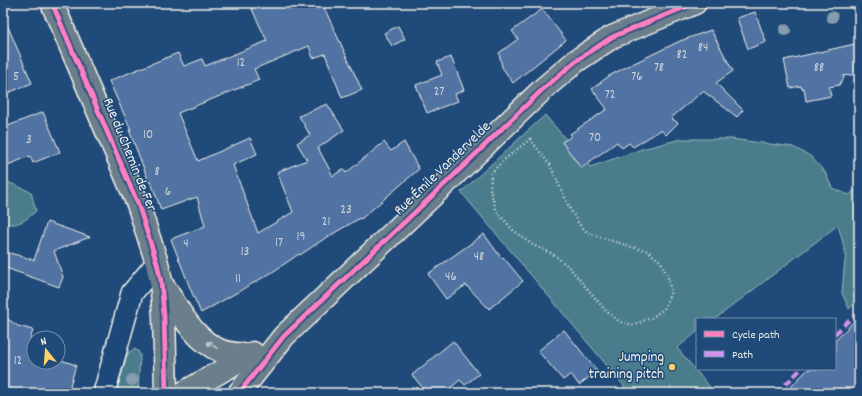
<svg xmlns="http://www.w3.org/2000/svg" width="862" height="396" font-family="Dekko,sans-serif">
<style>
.green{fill:#497d8b;stroke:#9eb7ba}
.building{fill:#5173a3;stroke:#f4f1e8}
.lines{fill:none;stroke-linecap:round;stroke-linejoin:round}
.minor-casing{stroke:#f4f1e8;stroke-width:24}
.major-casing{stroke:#f4f1e8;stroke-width:25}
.path{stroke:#f4f1e8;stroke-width:2.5;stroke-dasharray:1 3;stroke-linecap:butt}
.minor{stroke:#1f4a7a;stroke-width:21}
.major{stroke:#6b7e8b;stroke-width:22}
.quiet{stroke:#d193ec;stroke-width:4;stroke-dasharray:8 4;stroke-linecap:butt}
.cycleway-casing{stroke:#1f4a7a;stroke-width:8}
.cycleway{stroke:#ff80c0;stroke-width:5}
.tree{fill:#869caf}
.oneway{stroke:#cbcecc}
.poi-dot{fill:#ffd166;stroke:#1f4a7a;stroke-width:1.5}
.labels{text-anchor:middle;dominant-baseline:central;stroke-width:3;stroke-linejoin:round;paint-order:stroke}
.number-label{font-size:13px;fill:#cbd2d7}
.street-label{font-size:15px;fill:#f4f1e8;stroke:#1f4a7a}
.poi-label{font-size:15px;fill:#f4f1e8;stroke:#1f4a7a;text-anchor:end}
</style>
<rect width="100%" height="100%" fill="#1f4a7a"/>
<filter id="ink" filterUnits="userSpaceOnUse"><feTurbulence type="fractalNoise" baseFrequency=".025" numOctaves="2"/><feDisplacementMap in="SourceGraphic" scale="8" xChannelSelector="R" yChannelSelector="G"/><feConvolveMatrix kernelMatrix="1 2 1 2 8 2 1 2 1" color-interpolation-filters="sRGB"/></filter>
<g filter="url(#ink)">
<!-- green -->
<g class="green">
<polygon points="545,115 590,167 642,149 681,139 731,139 793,147 810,156 825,172 832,188 849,195 859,186 859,299 849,309 842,293 844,269 846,254 838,225 715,319 697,319 697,332 677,348 715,393 617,393 625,387 461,192"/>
<path d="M3,180L31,192L36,211C26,220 17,227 3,223Z"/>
<polygon points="134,349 138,351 140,355 138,393 116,393 128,353"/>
</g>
<!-- building -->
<g class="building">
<polygon points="249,3 322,3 362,90 342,98 325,54 313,58 309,46 254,69 259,80 178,113 198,161 250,138 257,154 233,165 258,233 293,212 277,172 307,160 297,143 310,135 299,116 327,104 344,130 318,148 333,176 343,169 346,173 384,142 391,151 404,142 419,169 361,219 360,218 324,239 300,255 299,254 271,273 201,313 192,293 171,239 205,226 197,197 161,210 151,182 149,182 129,130 131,130 109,81 178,53 184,66 202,59 205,66 267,41"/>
<polygon points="542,9 566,40 513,83 502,67 499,53 518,39 512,31"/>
<polygon points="755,12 766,42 748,49 737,18"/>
<polygon points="3,15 32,83 3,95"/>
<polygon points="398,26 405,39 392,46 384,33"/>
<polygon points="711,30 733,71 716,83 743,110 737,117 703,91 671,118 678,123 666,135 661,130 633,147 629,143 622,148 617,142 581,168 562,142 572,136 570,134 607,109 592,89 609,76 622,69 680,41"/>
<polygon points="859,43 859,74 843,76 844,78 839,85 829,87 831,96 806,101 804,88 802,89 801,86 790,88 784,60"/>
<polygon points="451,57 464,90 455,94 458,101 427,113 416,85 442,75 437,62"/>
<polygon points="43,112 60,152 33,163 30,156 3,167 3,128"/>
<polygon points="47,222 90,237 54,251 63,277 59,287 3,267 3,251 34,260"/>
<polygon points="484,234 502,259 503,257 523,281 489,309 466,285 446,299 428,274"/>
<polygon points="3,316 18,326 33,330 27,350 34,352 34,362 58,362 58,359 76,365 68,393 3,393"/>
<polygon points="859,316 859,393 785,393 808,369 835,369 835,341"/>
<polygon points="564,330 597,371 579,385 571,374 563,380 538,351"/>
<polygon points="453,341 479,374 465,385 460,380 444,393 427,393 412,375"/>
</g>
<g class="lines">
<defs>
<polyline id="minor" points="104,393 132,293 157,263"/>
<g id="major">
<polyline points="52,3 138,204 157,263 161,281 164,316 166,393"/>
<path d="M162,284C178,308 193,340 221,351C229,354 240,354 249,356"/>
<polyline points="183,393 253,353"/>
<polyline points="239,393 284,336 450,179 543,89 576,61 612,37 695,3"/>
</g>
</defs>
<!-- minor casing -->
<use href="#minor" class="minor-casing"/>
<!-- major casing -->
<use href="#major" class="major-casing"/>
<!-- path -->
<polygon class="path" points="530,139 550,165 569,207 579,224 588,233 631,247 648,251 661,262 668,278 671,292 664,309 651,318 633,325 620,322 606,311 569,267 553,254 533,245 514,231 497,212 490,190 491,173 504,160"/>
<!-- minor -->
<use href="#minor" class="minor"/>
<!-- major -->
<use href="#major" class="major"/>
<!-- quiet -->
<g class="quiet">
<polyline points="835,334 851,318 859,314"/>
<polyline points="777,393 801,369"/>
</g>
<defs>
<g id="cycleway">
<polyline points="52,3 138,204 157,263 161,281 164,316 166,393"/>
<polyline points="239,393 284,336 450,179 543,89 576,61 612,37 695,3"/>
</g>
</defs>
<!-- cycleway casing -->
<use href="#cycleway" class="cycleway-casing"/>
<!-- cycleway -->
<use href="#cycleway" class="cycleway"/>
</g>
<!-- trees -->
<g class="tree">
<circle cx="832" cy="17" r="6"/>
<circle cx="785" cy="30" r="6"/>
<circle cx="132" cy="380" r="6"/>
</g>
<!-- one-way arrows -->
<defs><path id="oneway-shaft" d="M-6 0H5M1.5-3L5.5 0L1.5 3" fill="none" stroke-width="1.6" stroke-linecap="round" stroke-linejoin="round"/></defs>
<use class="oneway" href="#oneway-shaft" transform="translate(212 345) rotate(-148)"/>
</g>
<!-- markers -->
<circle class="poi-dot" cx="672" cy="367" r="4"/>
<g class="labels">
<!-- number labels -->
<g class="number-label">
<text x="703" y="48">84</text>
<text x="682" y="55">82</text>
<text x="241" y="63">12</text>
<text x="659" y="68">78</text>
<text x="819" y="68">88</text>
<text x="16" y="77">5</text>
<text x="637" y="77">76</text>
<text x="439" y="92">27</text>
<text x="610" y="95">72</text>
<text x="148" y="135">10</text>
<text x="595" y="138">70</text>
<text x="29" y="140">3</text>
<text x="157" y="172">8</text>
<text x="168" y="192">6</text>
<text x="346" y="210">23</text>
<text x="326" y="222">21</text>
<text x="301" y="237">19</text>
<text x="279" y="243">17</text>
<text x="186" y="244">4</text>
<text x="245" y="252">13</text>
<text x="479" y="257">48</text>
<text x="451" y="277">46</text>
<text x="238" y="279">11</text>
<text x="18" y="361">12</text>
</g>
<!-- street labels -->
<g class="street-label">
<text transform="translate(129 155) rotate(68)">Rue du Chemin de Fer</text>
<text transform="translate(443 169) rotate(-44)">Rue Émile Vandervelde</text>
</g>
<!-- poi labels -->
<g class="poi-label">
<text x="664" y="358">Jumping<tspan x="664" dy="17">training pitch</tspan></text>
</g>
</g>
<!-- margin -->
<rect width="862" height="396" fill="none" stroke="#1f4a7a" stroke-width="16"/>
<rect x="8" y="8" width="846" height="380" fill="none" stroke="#f4f1e8" stroke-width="1.5" filter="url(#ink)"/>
<!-- legend -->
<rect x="696" y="318" width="140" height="52" fill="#1f4a7a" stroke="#748da6"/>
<rect x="704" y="331" width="20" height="6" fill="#ff80c0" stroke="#748da6"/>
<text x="732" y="338" font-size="12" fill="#f4f1e8">Cycle path</text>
<rect x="704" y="351" width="20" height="6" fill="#d193ec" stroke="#748da6"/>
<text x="732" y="358" font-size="12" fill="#f4f1e8">Path</text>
<!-- north arrow -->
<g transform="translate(46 350) rotate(343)"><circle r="19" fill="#1f4a7a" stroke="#748da6"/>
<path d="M0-3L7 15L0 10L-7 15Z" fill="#ffd166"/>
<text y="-6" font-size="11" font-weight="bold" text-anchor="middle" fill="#f4f1e8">N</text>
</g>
</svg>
